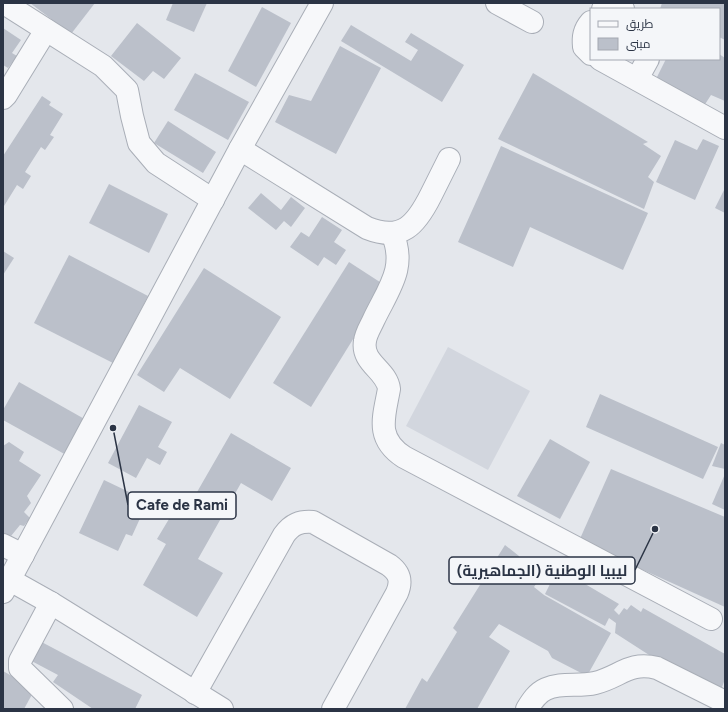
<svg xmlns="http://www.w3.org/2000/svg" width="728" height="712" font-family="Figtree,Cairo,sans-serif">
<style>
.built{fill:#d2d6de}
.building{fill:#bbc0ca}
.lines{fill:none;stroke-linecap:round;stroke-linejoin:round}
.minor-casing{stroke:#a9aeb7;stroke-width:24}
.minor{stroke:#f7f8fa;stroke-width:22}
.leader{fill:none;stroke:#2b3445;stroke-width:1.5}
.callout-dot{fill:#2b3445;stroke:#f4f6f9;stroke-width:1.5}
.callout{fill:#f4f6f9;stroke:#2b3445;stroke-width:1.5}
.callout-label{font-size:15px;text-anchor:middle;font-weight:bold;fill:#2b3445}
</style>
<rect width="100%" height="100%" fill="#e4e7ec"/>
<!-- built -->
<polygon class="built" points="448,347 530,391 488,470 406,426"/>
<!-- building -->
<g class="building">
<polygon points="30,3 95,3 71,34"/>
<polygon points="173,3 207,3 194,32 166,20"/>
<polygon points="662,3 725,3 725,40 719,37 719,9 660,9"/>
<polygon points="262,7 291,23 256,87 228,71"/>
<polygon points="137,23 181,58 164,79 153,71 144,81 111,56"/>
<polygon points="351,25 411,61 418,50 405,42 411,33 464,65 442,102 341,41"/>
<polygon points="3,28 21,40 12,53 17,56 8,68 3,65"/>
<polygon points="340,46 381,68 336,154 275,122 289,95 311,101"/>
<polygon points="719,54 725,58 725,101 711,95 700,112 653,85 666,59 719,59"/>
<polygon points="195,73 249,102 228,140 174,110"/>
<polygon points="533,73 648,142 643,144 661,156 648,177 654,182 644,209 498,139"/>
<polygon points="42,96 51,102 49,105 63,114 50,135 54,137 45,150 41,147 25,172 31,176 23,189 17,185 4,206 3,205 3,156"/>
<polygon points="168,121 216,152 203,173 154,143"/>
<polygon points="703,139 719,146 695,200 656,182 675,140 697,150"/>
<polygon points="501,146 648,213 623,270 530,227 513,267 458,242"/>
<polygon points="109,184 168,214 149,253 89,223"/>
<polygon points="725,188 725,213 715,208"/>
<polygon points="261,193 281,210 291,197 305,208 291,227 284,221 276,230 248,208"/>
<polygon points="322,217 342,230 334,242 346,250 336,265 324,257 318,266 290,247 301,232 309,237"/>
<polygon points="3,251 14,258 3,275"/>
<polygon points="69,255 148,296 113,363 34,323"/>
<polygon points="349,262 386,286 311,407 273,383"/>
<polygon points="204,268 281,317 230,399 180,368 164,392 137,375"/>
<polygon points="19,382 88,421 68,456 3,420 3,410"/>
<polygon points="600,394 718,447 703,479 586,427"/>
<polygon points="139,405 172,422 158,447 167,452 160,465 147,458 136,478 108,463"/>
<polygon points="231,433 291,468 272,501 241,483 198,559 223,573 197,617 143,585 166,544 157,539 184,494 193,499"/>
<polygon points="550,439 590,462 560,519 517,496"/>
<polygon points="9,442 24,452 19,461 41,475 27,496 31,503 24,512 30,518 24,526 20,525 11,536 8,535 5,541 3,539 3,446"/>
<polygon points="721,443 725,445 725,469 712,466"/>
<polygon points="611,469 725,517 725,607 579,541"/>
<polygon points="725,474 725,510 712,504"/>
<polygon points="104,480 148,501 132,536 126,534 118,551 79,533"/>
<polygon points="505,545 519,556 519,558 526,562 529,558 546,569 534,587 544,595 611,633 587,676 552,658 548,651 499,624 489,637 510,651 477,709 405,709 422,678 427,682 457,632 453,628"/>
<polygon points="558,568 619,604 614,610 619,615 624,608 627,610 631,605 641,612 643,608 725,654 725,679 721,690 691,682 615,633 616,623 609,618 605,626 545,594"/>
<polygon points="34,638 142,695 135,709 93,709 53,682 58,675 24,657"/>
<polygon points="3,671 35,689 24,709 3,709"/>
</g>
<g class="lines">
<defs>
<g id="minor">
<polyline points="4,3 103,66 127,90 132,116 139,143 156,163 213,200"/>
<polyline points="497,3 532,22"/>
<polyline points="603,9 612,6 623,9"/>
<path d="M591,22C584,30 583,37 584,47L591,54"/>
<polyline points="600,59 725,128"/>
<polyline points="637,79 648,59"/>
<polyline points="3,98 6,95 46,30"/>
<path d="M240,149L367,228C402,242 416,225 431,195C437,183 443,171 449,159"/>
<path d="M392,233C407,267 389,288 374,319C371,326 366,333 365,341C361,363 387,370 389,389C384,417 375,438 404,457L711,619"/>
<polyline points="3,545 23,555"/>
<polyline points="10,580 51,603 222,709"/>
<polyline points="3,592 240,149 322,3"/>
<polyline points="51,603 20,661 20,668 62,709"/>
<path d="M195,693L284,535C292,524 300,521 313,522L389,565C400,573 402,581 397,593L333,709"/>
<path d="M527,709C532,701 537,693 546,689C561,682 579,687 595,683C620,677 629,661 657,668L725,702"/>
</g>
</defs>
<!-- minor casing -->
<use href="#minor" class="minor-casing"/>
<!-- minor -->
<use href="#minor" class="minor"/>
</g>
<!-- callouts -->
<path class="leader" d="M113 428L128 505M655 529L635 570"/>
<g class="callout-dot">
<circle cx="113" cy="428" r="4"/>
<circle cx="655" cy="529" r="4"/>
</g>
<g class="callout">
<rect x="128" y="492" width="108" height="27" rx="4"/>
<rect x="449" y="557" width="186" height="27" rx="4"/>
</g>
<g class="callout-label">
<text x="182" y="510">Cafe de Rami</text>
<text x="542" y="576">ليبيا الوطنية (الجماهيرية)</text>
</g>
<!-- border -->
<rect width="728" height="712" fill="none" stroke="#2b3445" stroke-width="8"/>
<!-- legend -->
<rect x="590" y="8" width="130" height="52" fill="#f4f6f9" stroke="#a4a8b1"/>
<rect x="598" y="21" width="20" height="6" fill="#f7f8fa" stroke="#a4a8b1"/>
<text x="626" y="28" font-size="12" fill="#2b3445">طريق</text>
<rect x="598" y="38" width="20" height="12" fill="#bbc0ca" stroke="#a4a8b1"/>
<text x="626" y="48" font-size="12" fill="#2b3445">مبنى</text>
</svg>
